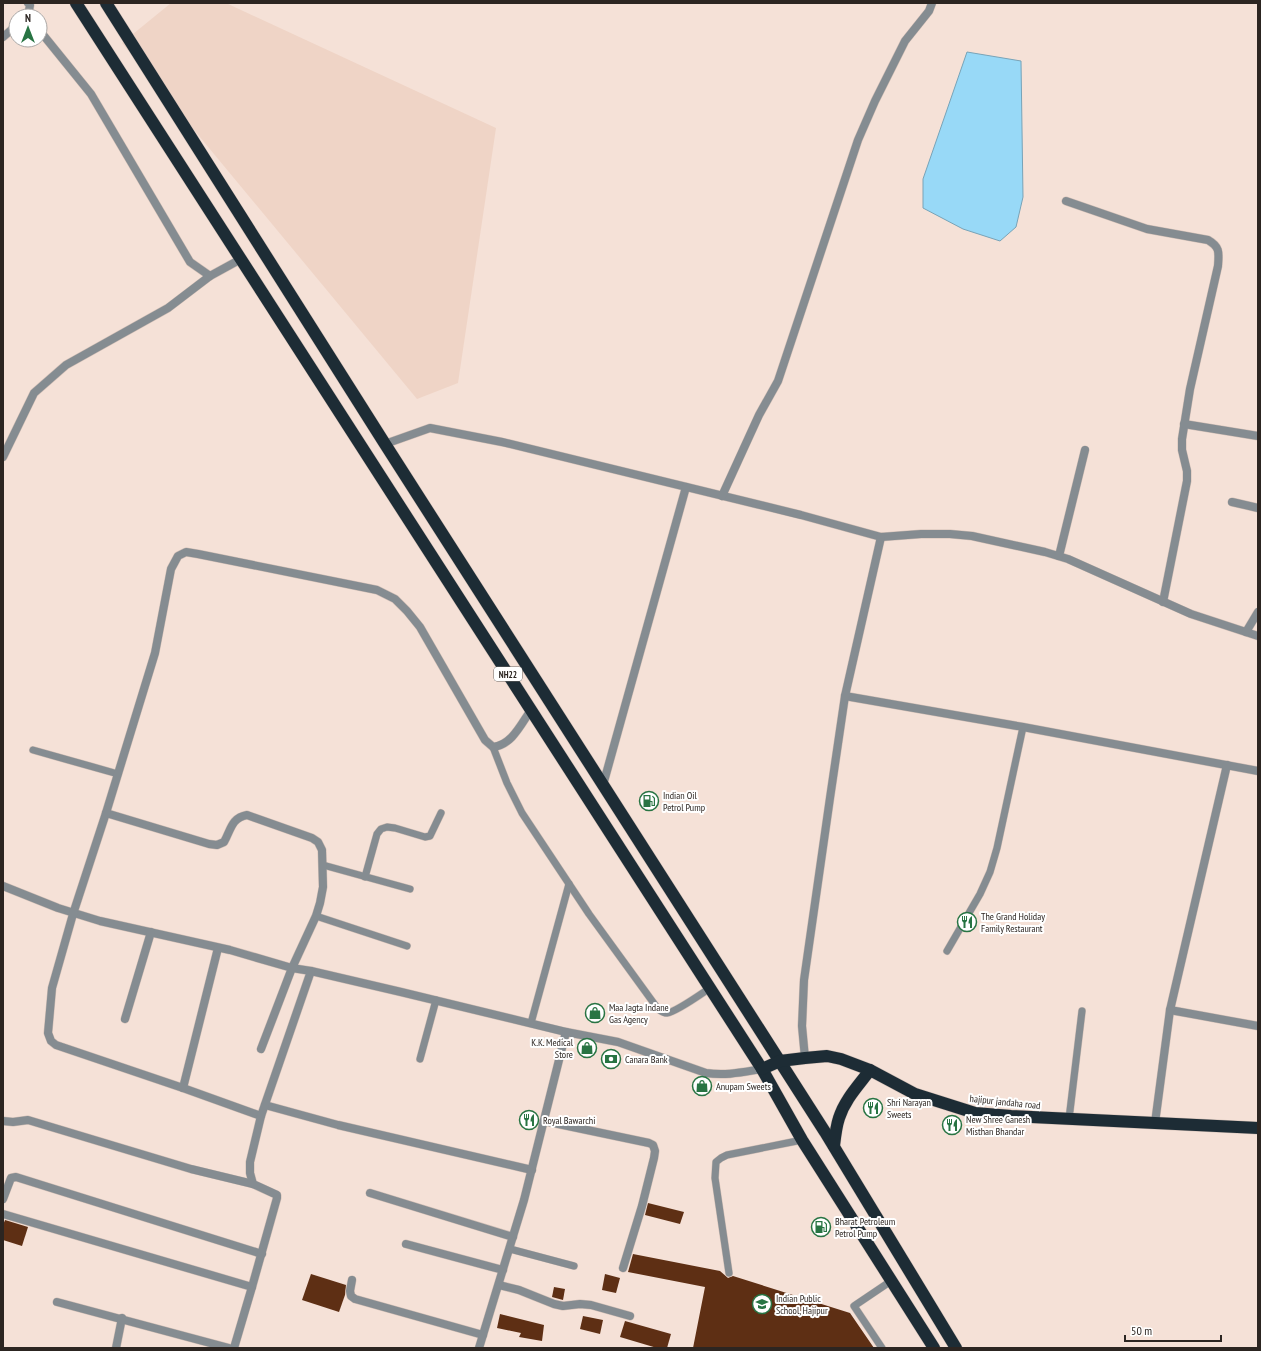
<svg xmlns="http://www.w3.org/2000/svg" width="1261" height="1351" font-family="'PT Sans Narrow',sans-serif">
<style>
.built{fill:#efd4c6}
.water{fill:#98d9f7;stroke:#78a3b7}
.building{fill:#5e2f14}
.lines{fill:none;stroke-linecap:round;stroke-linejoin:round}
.lane-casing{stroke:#d1bfb6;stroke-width:8}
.street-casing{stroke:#d1bfb6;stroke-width:9}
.highway-casing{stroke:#d1bfb6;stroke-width:13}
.lane{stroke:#858c91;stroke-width:7}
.street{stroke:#858c91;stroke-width:8}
.highway{stroke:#1d2c35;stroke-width:12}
.labels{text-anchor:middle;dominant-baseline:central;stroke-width:4;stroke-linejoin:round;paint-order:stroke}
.shield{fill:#fff;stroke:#6b6664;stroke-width:1}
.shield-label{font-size:9px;font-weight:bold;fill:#2c2521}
.poi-label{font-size:10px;fill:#2c2521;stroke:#fff;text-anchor:start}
.street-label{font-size:10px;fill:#2c2521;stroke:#fff}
</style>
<rect width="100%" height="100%" fill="#f5e1d7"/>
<!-- built -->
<polygon class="built" points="171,3 226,3 496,128 458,383 417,399 122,43"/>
<!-- water -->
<polygon class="water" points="967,52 1021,61 1023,197 1016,227 1000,241 963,229 923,208 923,179"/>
<!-- building -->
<g class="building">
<polygon points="648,1203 684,1212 680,1224 645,1215"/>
<polygon points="5,1220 28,1227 22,1246 3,1240 3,1225"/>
<polygon points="633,1254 720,1271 728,1278 733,1276 850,1313 874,1348 693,1348 705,1287 628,1272"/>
<polygon points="311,1274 346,1285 345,1295 339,1312 302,1300"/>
<polygon points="605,1274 620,1278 616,1293 602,1290"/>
<polygon points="554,1287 565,1289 563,1300 552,1297"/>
<polygon points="500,1314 544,1325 542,1341 519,1337 521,1333 497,1328"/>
<polygon points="583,1316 603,1320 600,1334 580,1329"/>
<polygon points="625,1321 671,1334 667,1348 657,1348 620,1337"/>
</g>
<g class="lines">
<defs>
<g id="lane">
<path d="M493,747L507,783L522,813L589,914L658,1009C661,1011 663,1013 667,1013C676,1012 701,994 710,988"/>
<polyline points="33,750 118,774"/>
<polyline points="323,865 410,889"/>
<polyline points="365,877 377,834 381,829 387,827 395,828 425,837 430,836 441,813"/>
<polyline points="316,916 407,946"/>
<polyline points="947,951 980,894 990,872 997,848 1023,727"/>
<polyline points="531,1023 569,884"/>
<polyline points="420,1059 436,1000"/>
<polyline points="1069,1119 1082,1011"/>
<polyline points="510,1249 574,1266"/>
<polyline points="729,1273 715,1178 716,1162 721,1158 727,1155 802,1140"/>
<polyline points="882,1348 854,1306 891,1281"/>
</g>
<g id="street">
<polyline points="28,16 30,5 28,3"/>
<polyline points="40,31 91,94 190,262 210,276 241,259"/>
<polyline points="3,37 16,26"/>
<path d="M1066,201L1147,229L1208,240C1220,247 1219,252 1218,266L1190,389L1182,439V450L1187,471V481L1163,602"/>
<polyline points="1184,424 1258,436"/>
<polyline points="385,444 430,428 502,442 801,515 881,537 921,534 950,534 972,536 1045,552 1068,559 1191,614 1258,636"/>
<polyline points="3,457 34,393 66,365 168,308 210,276"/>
<polyline points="722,496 759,415 778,381 858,140 875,101 905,41 929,11 932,3"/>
<polyline points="1232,502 1258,508"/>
<polyline points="1059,556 1085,450"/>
<polyline points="1246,632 1258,612"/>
<polyline points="845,696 1023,727 1258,771"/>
<polyline points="603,785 686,487"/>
<path d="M106,813L209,844L217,845L224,842C231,830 231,818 247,815L312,838L318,842L322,850L323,887L320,903L316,916L292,968L261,1049"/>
<path d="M3,886L58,908L100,921L230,950L292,968L311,971L401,992L566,1032L618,1042L706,1073C726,1076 743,1072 762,1069"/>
<polyline points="1170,1010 1258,1026"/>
<polyline points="125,1019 151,932"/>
<polyline points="805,1058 802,1026 804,980 830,798 845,696 881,537"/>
<polyline points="183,1088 218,948"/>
<polyline points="265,1105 338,1125 532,1170"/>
<path d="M261,1116L183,1088L56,1045L51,1041L48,1033L52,988L73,914L106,813L155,653L171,569L178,556L186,552L198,554L377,590L395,599L407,611L420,627L485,740L493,747C512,745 521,724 531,710"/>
<polyline points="3,1121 13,1122 28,1120 191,1169 253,1184"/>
<polyline points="544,1121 649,1143 653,1145 655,1151 654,1158 642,1206 623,1268"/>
<polyline points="1155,1123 1170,1010 1227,765"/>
<polyline points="370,1193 513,1237"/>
<polyline points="3,1199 11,1178 16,1177 262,1254"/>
<polyline points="3,1214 252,1287 234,1348"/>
<polyline points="406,1244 503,1270"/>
<polyline points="352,1280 350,1291 351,1296 355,1299 483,1335"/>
<polyline points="499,1285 519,1290 554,1304 563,1306 580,1304 591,1305 630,1316"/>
<polyline points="252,1287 277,1198 277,1195 253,1184 250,1173 250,1162 261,1116 311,971"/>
<polyline points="57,1302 229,1348"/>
<polyline points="116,1348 122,1318"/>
<polyline points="479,1348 524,1200 566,1032"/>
</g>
<g id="highway">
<polyline points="76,3 762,1069 802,1140 934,1348"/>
<polyline points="106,3 385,444 825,1132 956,1348"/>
<polyline points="762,1069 780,1061 805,1058 827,1056 841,1059 870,1070 915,1094 975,1113 1011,1116 1258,1128"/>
<path d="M834,1146C835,1137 836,1127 839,1118C845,1099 859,1085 870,1070"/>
</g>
</defs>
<!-- lane casing -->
<use href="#lane" class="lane-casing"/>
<!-- street casing -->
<use href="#street" class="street-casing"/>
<!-- highway casing -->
<use href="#highway" class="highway-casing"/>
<!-- lane -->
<use href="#lane" class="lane"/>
<!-- street -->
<use href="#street" class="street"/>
<!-- highway -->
<use href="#highway" class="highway"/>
</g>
<!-- icons -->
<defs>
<symbol id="fuel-ring" viewBox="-11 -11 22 22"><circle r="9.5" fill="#fff" stroke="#287443" stroke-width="1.5"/><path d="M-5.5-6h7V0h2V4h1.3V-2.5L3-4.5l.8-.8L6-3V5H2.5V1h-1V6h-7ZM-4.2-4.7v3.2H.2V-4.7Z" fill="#287443"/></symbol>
<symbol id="restaurant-ring" viewBox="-11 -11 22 22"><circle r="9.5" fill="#fff" stroke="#287443" stroke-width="1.5"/><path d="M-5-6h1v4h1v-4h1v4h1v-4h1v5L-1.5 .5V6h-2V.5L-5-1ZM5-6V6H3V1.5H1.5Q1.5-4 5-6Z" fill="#287443"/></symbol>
<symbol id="shop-ring" viewBox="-11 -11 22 22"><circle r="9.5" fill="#fff" stroke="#287443" stroke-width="1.5"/><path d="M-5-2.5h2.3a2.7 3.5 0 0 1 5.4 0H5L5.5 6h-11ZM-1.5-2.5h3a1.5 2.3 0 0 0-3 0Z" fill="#287443"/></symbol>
<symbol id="bank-ring" viewBox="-11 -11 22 22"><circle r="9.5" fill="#fff" stroke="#287443" stroke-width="1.5"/><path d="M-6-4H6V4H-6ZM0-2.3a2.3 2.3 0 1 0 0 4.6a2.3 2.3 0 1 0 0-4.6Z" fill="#287443"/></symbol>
<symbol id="school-ring" viewBox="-11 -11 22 22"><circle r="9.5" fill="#fff" stroke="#287443" stroke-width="1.5"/><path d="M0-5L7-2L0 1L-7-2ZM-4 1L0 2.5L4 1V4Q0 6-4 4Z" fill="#287443"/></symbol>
</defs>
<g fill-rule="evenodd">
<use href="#fuel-ring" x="638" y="790" width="22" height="22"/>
<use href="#restaurant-ring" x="956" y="911" width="22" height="22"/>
<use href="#shop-ring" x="584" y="1002" width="22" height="22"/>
<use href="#shop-ring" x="576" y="1037" width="22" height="22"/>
<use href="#bank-ring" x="600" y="1048" width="22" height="22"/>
<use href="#shop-ring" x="691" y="1075" width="22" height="22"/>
<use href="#restaurant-ring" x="862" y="1097" width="22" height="22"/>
<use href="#restaurant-ring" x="518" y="1109" width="22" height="22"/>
<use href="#restaurant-ring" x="941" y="1114" width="22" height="22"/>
<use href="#fuel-ring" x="810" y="1216" width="22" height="22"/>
<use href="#school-ring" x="751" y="1293" width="22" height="22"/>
</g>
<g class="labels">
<!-- shield labels -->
<rect class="shield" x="494" y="667" width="28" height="14" rx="3"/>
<g class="shield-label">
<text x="508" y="674">NH22</text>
</g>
<!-- poi labels -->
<g class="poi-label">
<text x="663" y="795">Indian Oil<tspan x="663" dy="12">Petrol Pump</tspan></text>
<text x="981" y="916">The Grand Holiday<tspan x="981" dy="12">Family Restaurant</tspan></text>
<text x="609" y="1007">Maa Jagta Indane<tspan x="609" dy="12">Gas Agency</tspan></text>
<text x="573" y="1042" text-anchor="end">K.K. Medical<tspan x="573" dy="12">Store</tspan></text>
<text x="625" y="1059">Canara Bank</text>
<text x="716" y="1086">Anupam Sweets</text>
<text x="887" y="1102">Shri Narayan<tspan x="887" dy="12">Sweets</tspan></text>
<text x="966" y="1119">New Shree Ganesh<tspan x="966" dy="12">Misthan Bhandar</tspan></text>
<text x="543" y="1120">Royal Bawarchi</text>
<text x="835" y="1221">Bharat Petroleum<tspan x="835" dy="12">Petrol Pump</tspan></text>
<text x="776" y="1298">Indian Public<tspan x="776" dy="12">School, Hajipur</tspan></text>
</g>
<!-- street labels -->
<g class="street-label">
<text transform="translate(1005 1102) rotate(6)">hajipur jandaha road</text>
</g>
</g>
<!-- border -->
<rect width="1261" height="1351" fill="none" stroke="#2c2521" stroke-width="8"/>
<!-- north arrow -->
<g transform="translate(28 28)"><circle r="19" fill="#ffffff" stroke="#aba8a6"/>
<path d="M0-3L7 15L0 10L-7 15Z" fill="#287443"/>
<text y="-6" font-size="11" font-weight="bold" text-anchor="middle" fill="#2c2521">N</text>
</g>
<!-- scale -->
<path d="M1125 1335v6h96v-6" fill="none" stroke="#2c2521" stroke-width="2"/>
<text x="1131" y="1335" font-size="12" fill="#2c2521" stroke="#ffffff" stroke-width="3" paint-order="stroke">50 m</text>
</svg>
